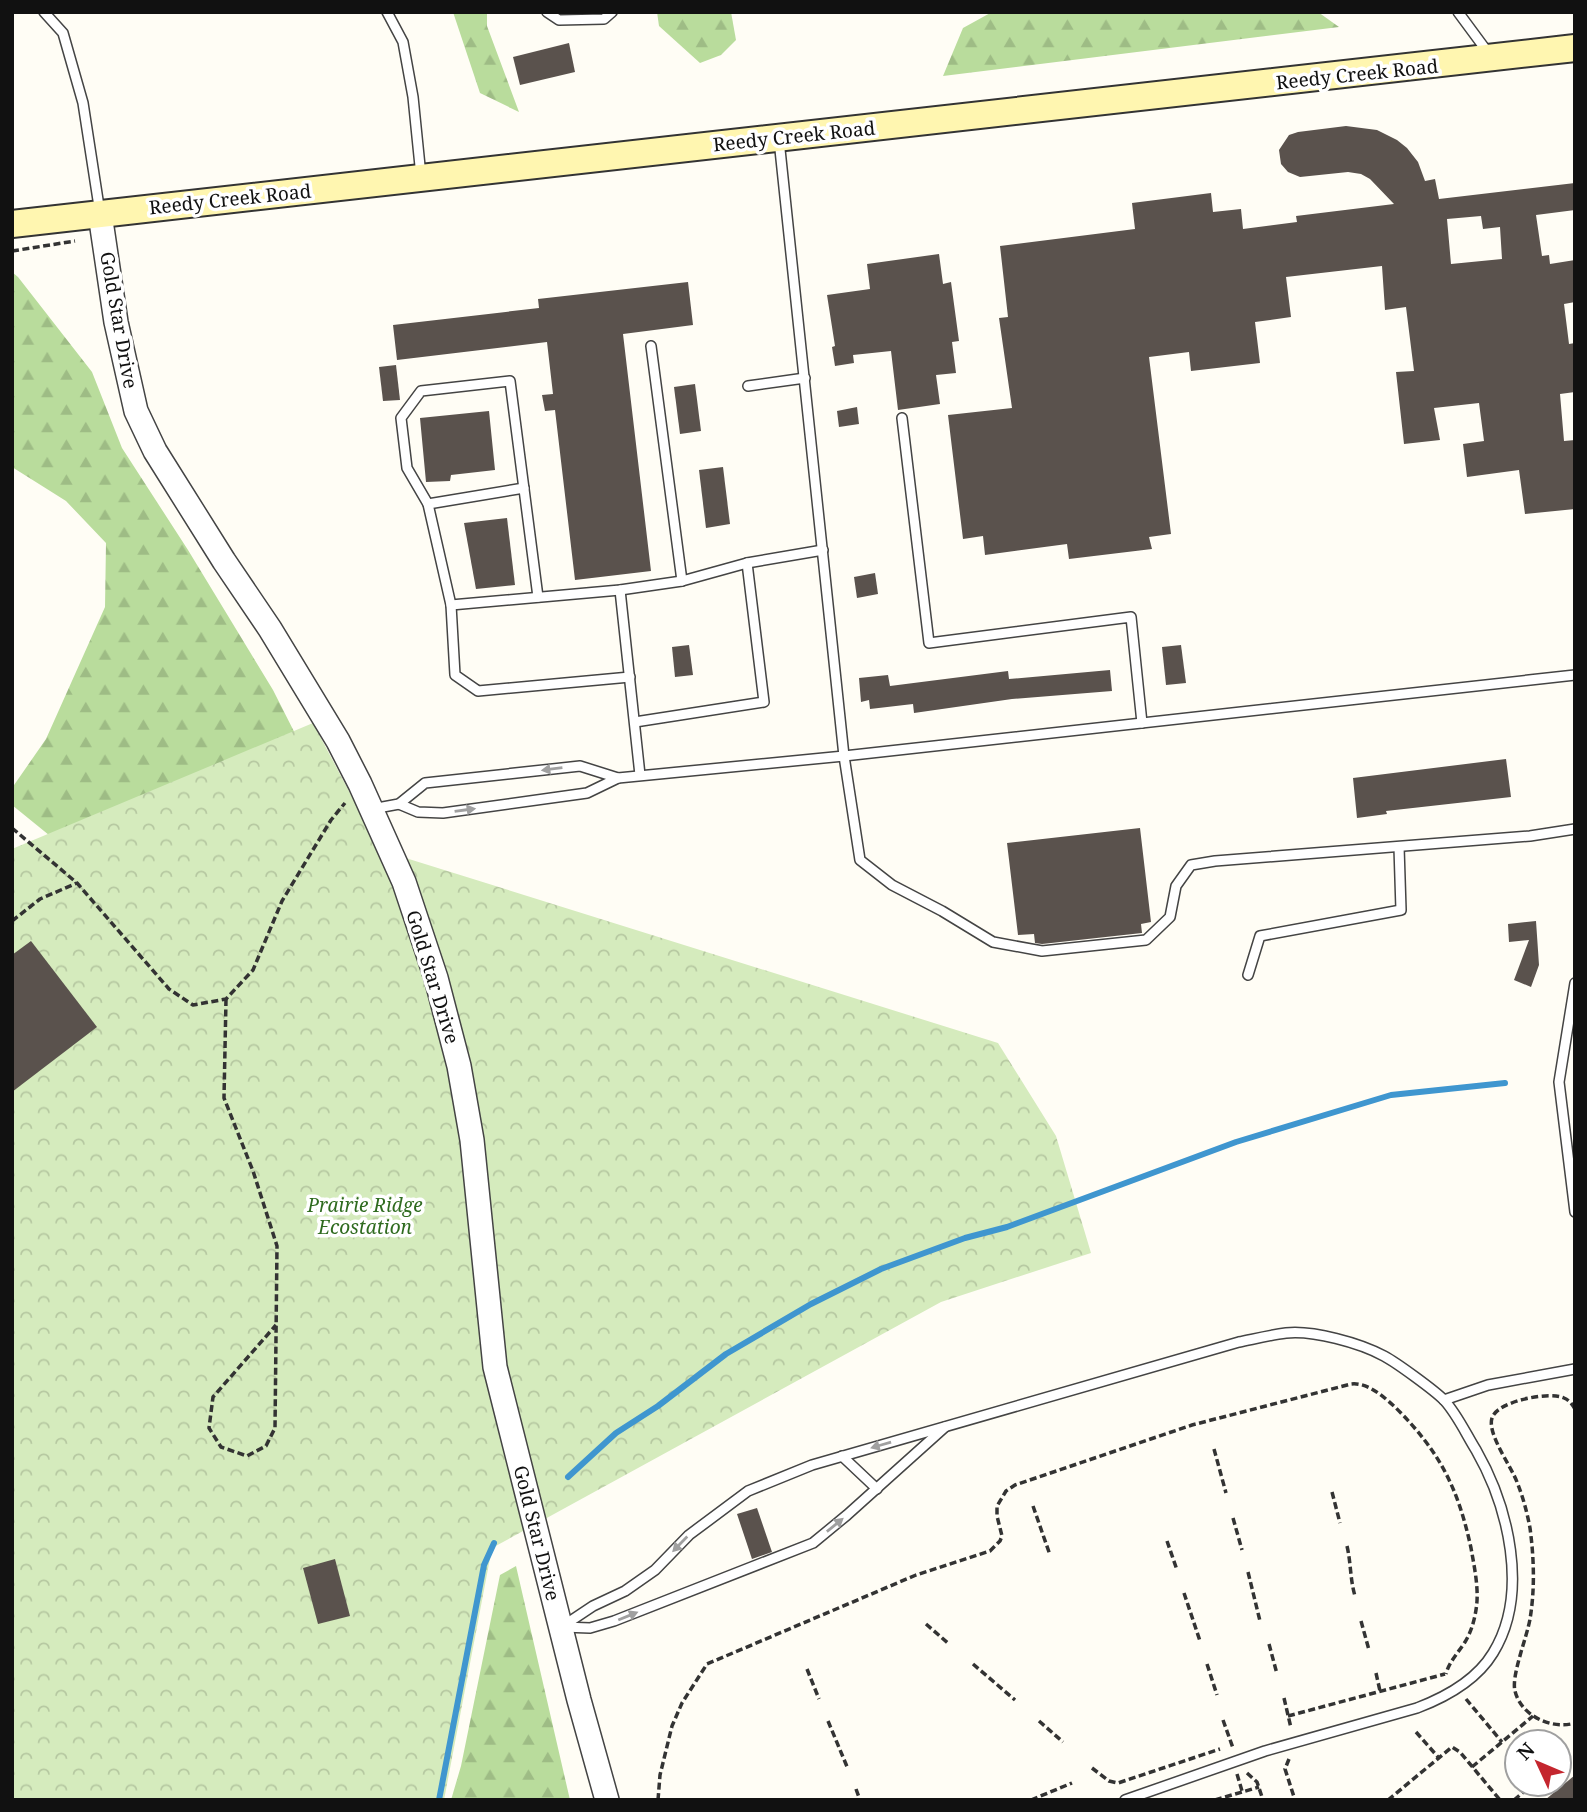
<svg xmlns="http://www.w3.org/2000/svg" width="1587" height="1812" font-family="'Noto Serif',serif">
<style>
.forest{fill:url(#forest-firs)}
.park{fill:url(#park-crowns)}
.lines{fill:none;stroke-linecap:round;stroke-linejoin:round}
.stream{stroke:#3f96cf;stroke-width:6}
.building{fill:#5a524d;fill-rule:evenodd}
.service-casing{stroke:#444;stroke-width:12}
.tertiary-casing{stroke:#444;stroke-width:26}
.secondary-casing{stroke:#333;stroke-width:30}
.path{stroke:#333;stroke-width:3.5;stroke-dasharray:7 3.5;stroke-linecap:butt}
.service{stroke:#fff;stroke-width:9}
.tertiary{stroke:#fff;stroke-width:23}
.secondary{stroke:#fff6b0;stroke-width:26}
.oneway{fill:#a0a0a0}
.labels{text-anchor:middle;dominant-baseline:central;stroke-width:7;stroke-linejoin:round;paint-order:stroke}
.street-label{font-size:19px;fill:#111;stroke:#fff}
.park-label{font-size:19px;font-style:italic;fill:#2f6b1f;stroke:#fff}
</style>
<defs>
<pattern id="forest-firs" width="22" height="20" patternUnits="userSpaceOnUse" patternTransform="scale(1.75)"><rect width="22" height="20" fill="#b9dc9c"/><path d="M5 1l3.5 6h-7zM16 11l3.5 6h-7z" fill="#9ebc85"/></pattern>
<pattern id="park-crowns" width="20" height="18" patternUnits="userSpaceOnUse" patternTransform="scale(1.75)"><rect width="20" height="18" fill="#d5ebbd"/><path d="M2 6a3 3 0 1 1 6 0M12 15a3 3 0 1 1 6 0" fill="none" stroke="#b6c8a1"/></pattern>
</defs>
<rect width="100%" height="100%" fill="#fffdf5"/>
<!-- forest -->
<g class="forest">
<polygon points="453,12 487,12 487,26 519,112 480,93"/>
<polygon points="657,12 731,12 736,40 721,55 700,63 659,26"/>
<polygon points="992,12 1318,12 1339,27 943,76 963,28"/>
<polygon points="12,272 18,277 92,372 122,448 188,550 273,690 315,773 60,844 12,805 12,788 46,739 105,607 106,543 66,501 12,467"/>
<polygon points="516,1566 570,1800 451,1800 461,1766 500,1575"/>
</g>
<!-- park -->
<polygon class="park" points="313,723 380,850 998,1043 1056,1136 1091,1253 941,1302 492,1548 444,1800 12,1800 12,849"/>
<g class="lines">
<!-- stream -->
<g class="stream">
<polyline points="568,1477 616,1433 658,1406 726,1354 811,1304 881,1269 965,1238 1007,1227 1236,1142 1391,1095 1505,1083"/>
<polyline points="439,1800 484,1565 494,1543"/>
</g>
</g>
<!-- building -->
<g class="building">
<polygon points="569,43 575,72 520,85 513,57"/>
<path d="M1346,126L1377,130L1397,140L1407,148L1418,162L1425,181L1435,179L1439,199L1575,183V210L1536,215L1542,256L1549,255L1550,264L1575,260V302L1564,304L1569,344L1575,343V392L1560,394L1564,441L1575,440V509L1525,514L1519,470L1467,477L1463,444L1484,441L1479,403L1434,408L1440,440L1404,444L1396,372L1414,371L1406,307L1385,310L1382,266L1286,277L1291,317L1255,322L1260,363L1191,371L1189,352L1149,357L1171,534L1149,537L1152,549L1069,559L1067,544L985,555L983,536L963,539L948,415L1012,408L999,318L1008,317L1000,246L1135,229L1132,203L1211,193L1213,212L1241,209L1243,229L1297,222L1296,216L1394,204L1370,179L1361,174L1348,172L1300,177L1288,172L1281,164L1279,150L1289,135L1298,132ZM1481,216L1483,229L1500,227L1502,259L1451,264L1447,219Z"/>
<polygon points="939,254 943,284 951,282 959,341 952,342 956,373 936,375 940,404 898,410 891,351 853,355 854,363 835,366 832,347 835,346 827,295 870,289 867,264"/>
<polygon points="688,282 693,325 623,334 651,571 575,580 555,410 545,411 542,395 553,394 547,342 397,360 393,325 539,308 538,299"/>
<polygon points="396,365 400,400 383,401 379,367"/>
<polygon points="695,384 701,431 680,434 674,387"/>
<polygon points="857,407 859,424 839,427 837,411"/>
<polygon points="489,411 495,470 451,475 450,481 426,482 420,418"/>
<polygon points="723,467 730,524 706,528 699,470"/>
<polygon points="507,518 515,585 476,589 464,523"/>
<polygon points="875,573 878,594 857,598 854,577"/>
<polygon points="689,645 693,675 675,677 672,647"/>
<polygon points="1181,645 1186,683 1166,685 1162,647"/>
<polygon points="1110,670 1112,691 1012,699 914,713 913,704 870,709 869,700 861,702 859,678 888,675 890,686 1008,671 1009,679"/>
<polygon points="1506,759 1511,797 1386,811 1387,814 1357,818 1353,778"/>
<polygon points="1140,828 1151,922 1141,924 1142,933 1042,944 1035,943 1034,934 1018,935 1007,843"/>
<polygon points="1536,921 1539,965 1531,987 1514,980 1529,940 1509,942 1508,924"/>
<polygon points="31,941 97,1027 12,1092 12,955"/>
<polygon points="757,1508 772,1552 752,1559 737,1514"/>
<polygon points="335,1559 350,1616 318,1624 303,1568"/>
<polygon points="1575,1775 1575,1800 1545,1800"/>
</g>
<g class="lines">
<defs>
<g id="service">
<polyline points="44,12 63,33 83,103 100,213"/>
<polyline points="387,12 403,42 413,97 421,176"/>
<polyline points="547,12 559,20 604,19 612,12"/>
<polyline points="1458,12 1489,54"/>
<polyline points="779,140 844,756 860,860 892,885 942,911 993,942 1042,951 1146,940 1170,917 1176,886 1191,865 1215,861 1530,836 1575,829"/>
<polyline points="651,346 682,581"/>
<polyline points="748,386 805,378"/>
<polyline points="902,418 929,643 1131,617 1142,723"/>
<polyline points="428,504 524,488"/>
<polyline points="620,590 640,775"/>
<polyline points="538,597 510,381 421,391 401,418 407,468 428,504 451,605 455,675 478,691 630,677"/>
<polyline points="451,605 620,590 682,581 747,563 823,550"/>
<polyline points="635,722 764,702 747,563"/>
<polyline points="399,804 418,812 443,813 587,793 618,778 844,756 1575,675"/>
<polyline points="372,809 399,804 425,783 580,766 618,778"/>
<polyline points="1248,975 1260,936 1401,910 1399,847"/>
<polyline points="1575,983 1559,1082 1575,1212"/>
<polyline points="1444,1400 1488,1385 1575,1369"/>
<polyline points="842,1456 877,1489"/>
<path d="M563,1626L593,1606L625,1591L655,1570L689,1535L748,1491L812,1465L1239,1342C1254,1339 1270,1335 1286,1333C1313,1330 1360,1343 1384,1356C1397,1363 1434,1390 1444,1400C1457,1414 1466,1434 1476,1450C1508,1506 1530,1593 1493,1653C1476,1681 1446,1697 1417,1708L1265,1751L1125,1800"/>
<polyline points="563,1627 590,1628 614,1621 813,1543 847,1515 945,1427"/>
</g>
<polyline id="tertiary" points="100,214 116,322 136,411 155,451 224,561 270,629 338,741 360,784 404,882 436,978 459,1066 472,1140 495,1367 579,1700 607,1800"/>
<polyline id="secondary" points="12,224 1575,48"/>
</defs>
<!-- service casing -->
<use href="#service" class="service-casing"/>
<!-- tertiary casing -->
<use href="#tertiary" class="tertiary-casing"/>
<!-- secondary casing -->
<use href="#secondary" class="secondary-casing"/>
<!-- path -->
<g class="path">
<polyline points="12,251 75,241"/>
<polyline points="12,828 77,883 169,989 193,1005 226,999 253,970 282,901 331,820 345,803"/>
<polyline points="12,921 40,899 77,883"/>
<polyline points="226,999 224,1098 253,1171 277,1246 275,1428 266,1446 247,1456 221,1447 209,1428 213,1397 276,1325"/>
<path d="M1575,1409C1572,1404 1569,1400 1564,1398C1550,1391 1497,1401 1492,1418C1487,1434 1511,1466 1517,1482C1523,1497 1527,1512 1530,1528C1534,1558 1535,1589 1530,1619C1527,1637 1511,1676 1515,1691C1521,1716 1552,1730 1575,1723"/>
<polyline points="1214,1449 1226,1493"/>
<polyline points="1332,1492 1340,1523"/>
<polyline points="1033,1506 1050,1555"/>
<polyline points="1233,1518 1242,1550"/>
<polyline points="1167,1541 1177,1570"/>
<path d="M1347,1546C1351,1563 1350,1579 1355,1596"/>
<polyline points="1248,1572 1260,1621"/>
<polyline points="1184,1593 1200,1641"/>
<polyline points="1361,1621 1369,1650"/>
<polyline points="926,1624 949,1644"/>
<polyline points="1269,1644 1277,1674"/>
<polyline points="973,1664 1015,1700"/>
<polyline points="1207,1664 1217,1695"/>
<polyline points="807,1669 819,1699"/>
<polyline points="1376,1673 1380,1691"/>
<polyline points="1284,1698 1291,1728"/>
<polyline points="1466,1699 1502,1742"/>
<polyline points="1288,1716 1445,1674"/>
<polyline points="1223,1720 1233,1748"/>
<polyline points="828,1721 848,1769"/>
<polyline points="1039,1721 1063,1742"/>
<polyline points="1416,1732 1438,1757"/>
<polyline points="1289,1759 1285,1769 1295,1800"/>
<polyline points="1472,1767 1533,1716"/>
<polyline points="1092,1768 1109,1781 1118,1783 1220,1749"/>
<polyline points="1247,1773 1257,1782 1263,1800"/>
<polyline points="1237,1774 1242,1791"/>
<polyline points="856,1789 860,1800"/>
<path d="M658,1800L660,1775L672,1726L682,1703L707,1664L916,1575L990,1551L1000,1541L1002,1536L997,1516V1506L1006,1491L1015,1485L1192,1425L1351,1384C1368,1382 1384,1397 1396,1408C1440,1452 1458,1488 1471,1548C1474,1565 1478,1584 1477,1601C1476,1615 1472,1631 1465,1642C1458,1653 1449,1662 1446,1674"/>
<polyline points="1031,1800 1072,1783"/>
<polyline points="1215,1800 1259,1787"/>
<polyline points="1388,1800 1452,1747 1460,1752 1500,1800"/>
<polyline points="1514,1800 1533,1784"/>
</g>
<!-- service -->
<use href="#service" class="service"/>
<!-- tertiary -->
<use href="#tertiary" class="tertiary"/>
<!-- secondary -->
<use href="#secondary" class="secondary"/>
</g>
<!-- one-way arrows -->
<defs><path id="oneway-solid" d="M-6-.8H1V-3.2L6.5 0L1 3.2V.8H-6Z" transform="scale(1.75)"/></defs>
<g class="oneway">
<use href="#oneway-solid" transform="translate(552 769) rotate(173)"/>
<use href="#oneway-solid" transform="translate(465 810) rotate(-8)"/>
<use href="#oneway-solid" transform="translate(881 1445) rotate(164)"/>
<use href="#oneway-solid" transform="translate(835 1525) rotate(-39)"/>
<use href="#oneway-solid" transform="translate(680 1544) rotate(134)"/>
<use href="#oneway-solid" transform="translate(628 1616) rotate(-22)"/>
</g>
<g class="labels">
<!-- street labels -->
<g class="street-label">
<text transform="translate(1357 74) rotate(-6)">Reedy Creek Road</text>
<text transform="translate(794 136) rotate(-6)">Reedy Creek Road</text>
<text transform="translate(230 199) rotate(-6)">Reedy Creek Road</text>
<text transform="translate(119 320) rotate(80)">Gold Star Drive</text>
<text transform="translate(433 977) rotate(73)">Gold Star Drive</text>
<text transform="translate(537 1533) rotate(76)">Gold Star Drive</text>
</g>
<!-- park labels -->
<g class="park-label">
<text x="365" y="1205">Prairie Ridge<tspan x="365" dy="22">Ecostation</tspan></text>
</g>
</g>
<!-- border -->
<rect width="1587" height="1812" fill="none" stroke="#111111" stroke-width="28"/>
<!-- north arrow -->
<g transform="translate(1538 1763) rotate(314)"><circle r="33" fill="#ffffff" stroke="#a0a0a0" stroke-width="2"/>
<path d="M0-5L12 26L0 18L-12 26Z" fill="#c4262e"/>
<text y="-10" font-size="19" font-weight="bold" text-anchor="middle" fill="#111111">N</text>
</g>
</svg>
